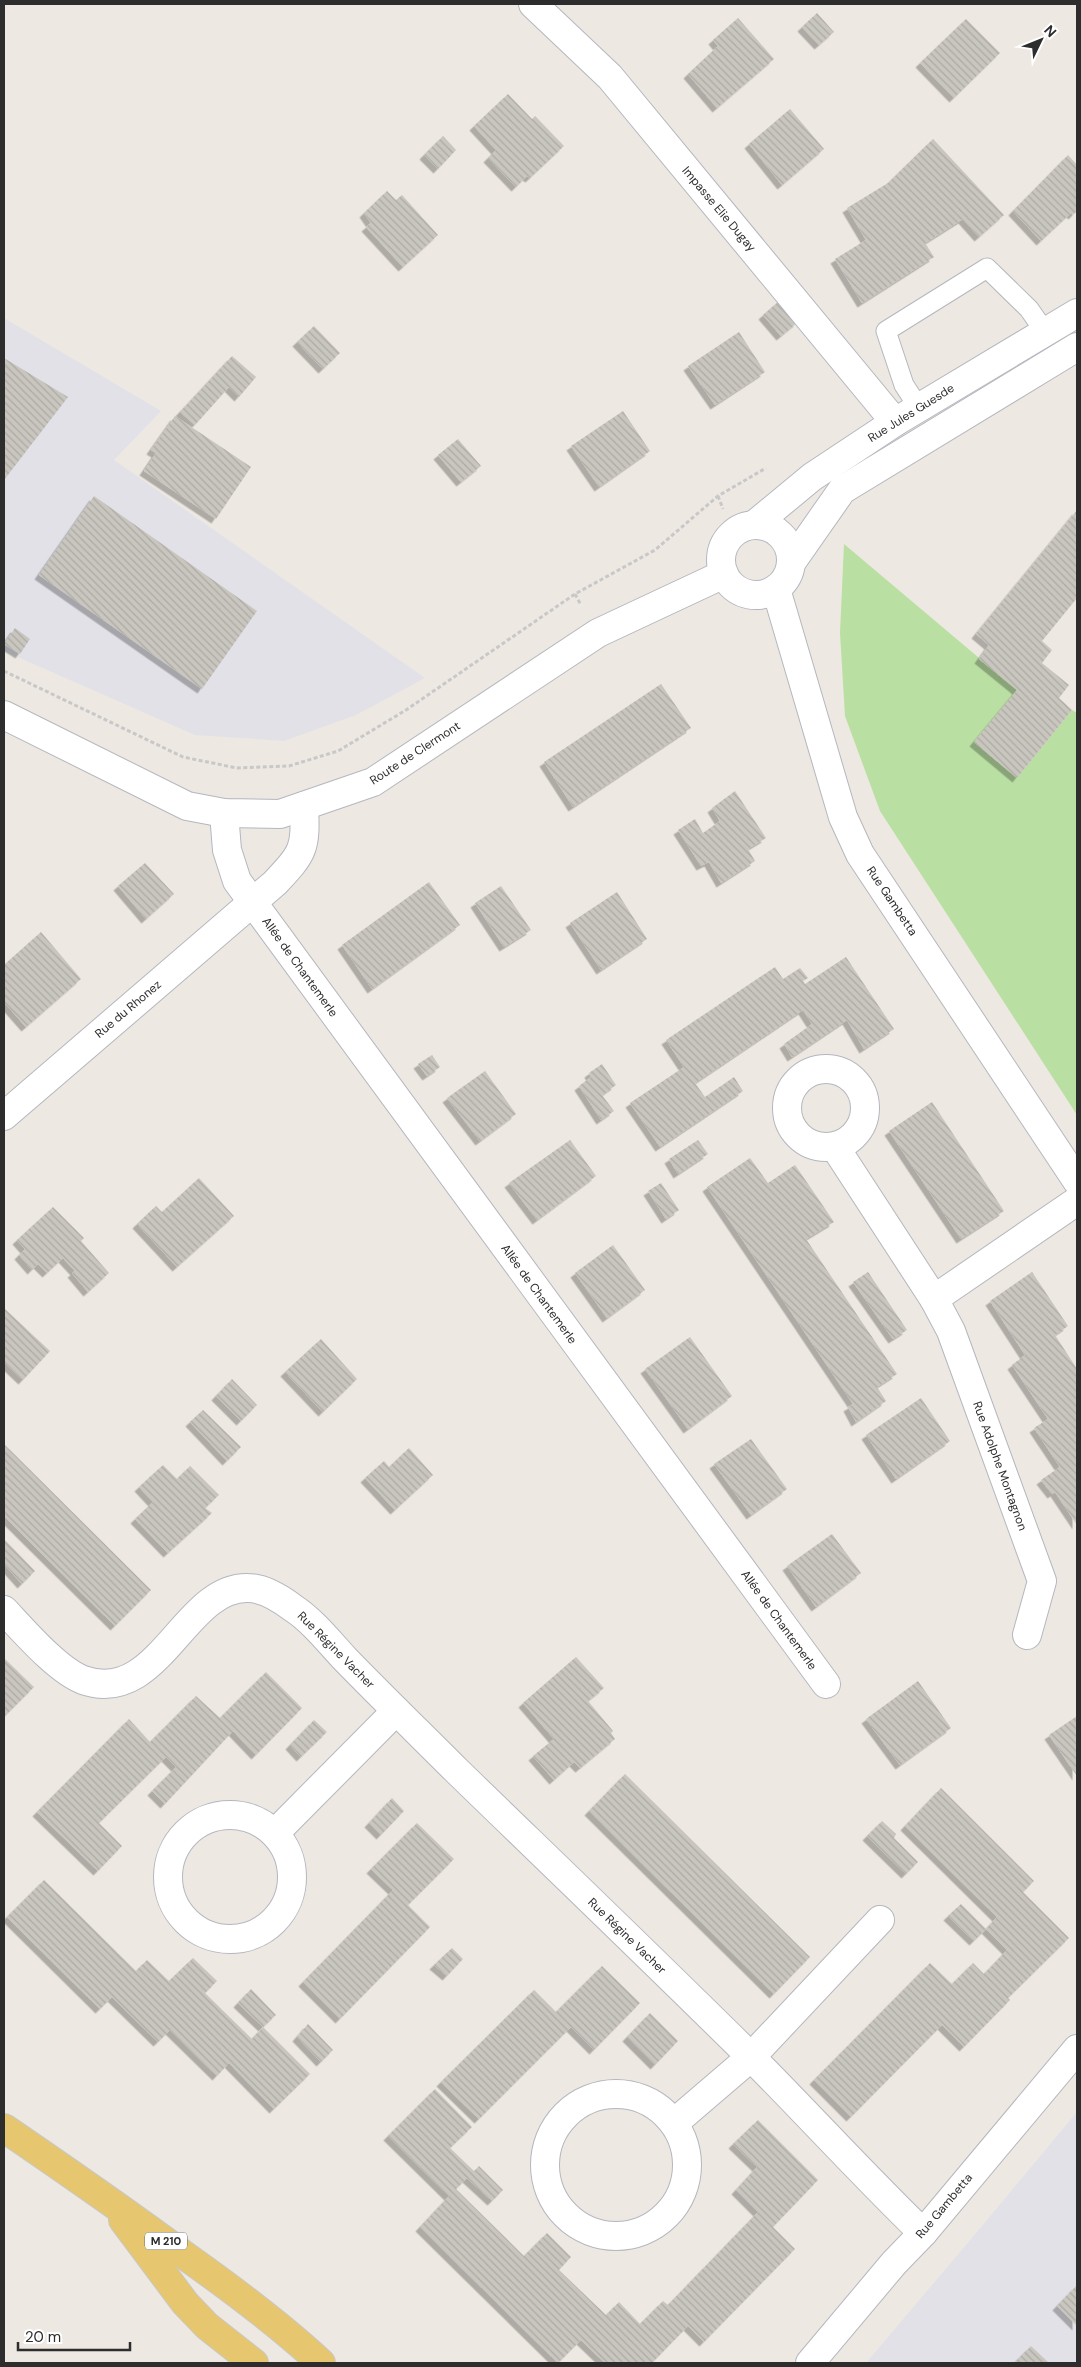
<svg xmlns="http://www.w3.org/2000/svg" width="1081" height="2367" font-family="'DM Sans',sans-serif">
<style>
.industrial{fill:#e2e1e7}
.garden{fill:#badfa3}
.building{fill:url(#building-back-hatch);filter:url(#shadow)}
.lines{fill:none;stroke-linecap:round;stroke-linejoin:round}
.lane-casing{stroke:#b5b7bf;stroke-width:21}
.street-casing{stroke:#b5b7bf;stroke-width:30}
.secondary-casing{stroke:#b5b7bf;stroke-width:30}
.primary-casing{stroke:#c8c8c8;stroke-width:30}
.path{stroke:#c8c8c8;stroke-width:3;stroke-dasharray:4 2.5;stroke-linecap:butt}
.lane{stroke:#fff;stroke-width:19}
.street{stroke:#fff;stroke-width:28}
.secondary{stroke:#fff;stroke-width:28}
.primary{stroke:#e6c66e;stroke-width:28}
.labels{text-anchor:middle;dominant-baseline:central;stroke-width:5;stroke-linejoin:round;paint-order:stroke}
.shield{fill:#fff;stroke:#6c6c6c;stroke-width:1}
.shield-label{font-size:11px;font-weight:bold;fill:#2d2d2d}
.street-label{font-size:12px;fill:#2d2d2d;stroke:#fff}
</style>
<defs>
<pattern id="building-back-hatch" width="6" height="6" patternUnits="userSpaceOnUse" patternTransform="scale(1.25)"><rect width="6" height="6" fill="#c9c6bf"/><path d="M-1 5l2 2M0 0l6 6M5-1l2 2" fill="none" stroke="#adaaa4"/></pattern>
<filter id="shadow"><feDropShadow dx="-4.5" dy="4.5" stdDeviation="0" flood-color="#0004"/></filter>
</defs>
<rect width="100%" height="100%" fill="#ede8e1"/>
<!-- industrial -->
<g class="industrial">
<polygon points="4,318 161,411 114,460 425,678 356,715 284,741 195,735 4,651"/>
<polygon points="1077,2112 1077,2363 866,2363 977,2232"/>
</g>
<!-- garden -->
<polygon class="garden" points="844,544 1017,690 974,742 1017,778 1072,710 1077,713 1077,1115 880,811 845,716 840,633"/>
<!-- building -->
<g class="building">
<polygon points="817,13 834,32 819,45 802,27"/>
<polygon points="738,18 774,59 717,108 688,74 718,46 713,40"/>
<polygon points="966,19 1000,53 954,98 920,63"/>
<polygon points="508,94 532,119 535,116 564,146 530,178 527,176 516,187 488,158 496,150 474,126"/>
<polygon points="790,109 824,149 782,185 749,144"/>
<polygon points="443,136 456,150 438,169 424,155"/>
<polygon points="933,139 1004,215 979,237 963,219 925,243 934,257 862,303 835,259 866,240 847,208 888,183"/>
<polygon points="1068,155 1077,165 1077,211 1073,215 1071,213 1041,241 1013,211"/>
<polygon points="387,191 396,200 402,195 438,235 403,267 366,227 371,223 364,213"/>
<polygon points="779,301 798,322 781,336 763,315"/>
<polygon points="314,326 340,353 323,369 297,342"/>
<polygon points="739,332 765,372 715,405 688,366"/>
<polygon points="232,356 256,377 239,397 229,387 195,425 180,412"/>
<polygon points="4,358 68,397 4,480"/>
<polygon points="623,411 650,451 599,487 571,446"/>
<polygon points="175,416 251,467 216,519 144,471 156,453 151,450"/>
<polygon points="458,439 481,466 461,482 438,455"/>
<polygon points="94,496 257,611 202,689 39,575"/>
<polygon points="1077,510 1077,598 1042,641 1052,650 1042,663 1069,685 1059,698 1072,710 1017,778 974,742 1017,690 979,659 989,645 976,634"/>
<polygon points="15,628 30,639 20,654 4,644"/>
<polygon points="661,684 691,728 573,807 544,762"/>
<polygon points="735,791 766,838 748,849 755,861 721,883 709,862 701,866 678,830 695,819 703,833 720,821 712,808"/>
<polygon points="145,863 174,894 146,919 118,886"/>
<polygon points="429,882 460,925 372,989 342,945"/>
<polygon points="501,886 531,930 504,947 475,903"/>
<polygon points="617,892 647,939 601,970 570,923"/>
<polygon points="41,932 81,979 26,1027 4,1002 4,965"/>
<polygon points="846,957 894,1029 864,1049 847,1020 792,1057 784,1044 812,1024 803,1010 695,1083 705,1097 734,1077 743,1091 660,1147 630,1103 684,1067 666,1040 775,967 783,979 800,968 808,978 803,981 805,984"/>
<polygon points="432,1055 440,1067 427,1076 418,1064"/>
<polygon points="602,1064 616,1085 602,1095 614,1111 601,1120 579,1086 591,1077 589,1073"/>
<polygon points="485,1071 516,1114 480,1141 447,1098"/>
<polygon points="932,1102 1004,1211 961,1239 889,1131"/>
<polygon points="570,1140 596,1176 537,1220 509,1183"/>
<polygon points="698,1140 708,1154 678,1174 669,1159"/>
<polygon points="750,1158 768,1183 795,1165 815,1194 834,1222 806,1239 897,1374 877,1387 886,1401 856,1422 848,1407 853,1404 707,1187"/>
<polygon points="199,1178 234,1216 177,1267 137,1224 156,1206 162,1212"/>
<polygon points="661,1183 679,1210 666,1219 648,1191"/>
<polygon points="53,1207 84,1238 81,1241 109,1273 88,1292 72,1273 75,1271 63,1258 47,1273 38,1264 32,1270 19,1255 25,1249 17,1240"/>
<polygon points="613,1245 645,1290 607,1318 575,1273"/>
<polygon points="868,1272 907,1330 893,1339 853,1282"/>
<polygon points="1032,1272 1068,1326 1055,1335 1077,1369 1077,1525 1055,1492 1052,1494 1041,1480 1060,1467 1034,1428 1048,1419 1012,1365 1025,1355 990,1301"/>
<polygon points="4,1308 50,1351 23,1380 4,1362"/>
<polygon points="690,1337 732,1396 688,1429 645,1369"/>
<polygon points="321,1339 357,1379 323,1412 285,1372"/>
<polygon points="232,1379 257,1405 241,1421 216,1396"/>
<polygon points="921,1398 950,1441 896,1479 866,1435"/>
<polygon points="203,1410 241,1447 227,1461 190,1422"/>
<polygon points="751,1439 787,1489 751,1515 714,1464"/>
<polygon points="4,1444 151,1590 115,1626 4,1516"/>
<polygon points="409,1448 433,1475 395,1510 365,1478 384,1461 389,1467"/>
<polygon points="163,1465 177,1479 190,1466 219,1495 205,1508 212,1513 168,1553 135,1519 153,1502 139,1487"/>
<polygon points="832,1534 861,1573 816,1607 787,1566"/>
<polygon points="4,1539 35,1571 22,1584 4,1564"/>
<polygon points="576,1657 604,1688 588,1701 613,1731 611,1733 615,1739 580,1768 574,1762 554,1780 533,1756 554,1739 523,1703"/>
<polygon points="4,1658 34,1687 4,1717"/>
<polygon points="266,1672 302,1708 256,1755 233,1731 165,1804 152,1791 176,1767 166,1757 99,1823 122,1846 98,1871 37,1812 129,1719 150,1742 196,1696 220,1718"/>
<polygon points="918,1681 951,1728 900,1765 866,1719"/>
<polygon points="1077,1716 1077,1776 1049,1735"/>
<polygon points="314,1720 327,1732 301,1757 290,1745"/>
<polygon points="625,1774 810,1957 774,1994 589,1811"/>
<polygon points="941,1788 1034,1881 1023,1892 1069,1938 1008,1998 1010,2000 964,2047 942,2025 851,2117 814,2080 930,1963 952,1984 973,1963 984,1974 1007,1950 986,1929 997,1917 905,1826"/>
<polygon points="392,1798 404,1811 381,1835 369,1823"/>
<polygon points="882,1821 896,1834 894,1838 918,1862 906,1874 867,1836"/>
<polygon points="417,1823 454,1859 408,1905 430,1927 340,2019 303,1982 393,1890 371,1869"/>
<polygon points="44,1880 136,1971 147,1960 169,1981 193,1958 217,1981 205,1993 252,2039 263,2027 238,2003 251,1989 276,2015 263,2027 310,2074 274,2109 229,2063 217,2076 170,2030 158,2042 112,1997 100,2009 7,1917"/>
<polygon points="961,1904 986,1929 974,1941 948,1916"/>
<polygon points="452,1948 463,1959 447,1976 434,1965"/>
<polygon points="602,1966 640,2003 594,2050 571,2027 479,2119 441,2082 534,1990 556,2012"/>
<polygon points="650,2013 678,2041 655,2065 627,2037"/>
<polygon points="308,2024 333,2050 321,2062 297,2037"/>
<polygon points="435,2089 472,2127 450,2148 474,2171 479,2166 503,2190 492,2201 467,2178 456,2189 524,2256 547,2233 571,2257 559,2270 606,2315 619,2302 640,2324 663,2301 668,2305 758,2212 736,2190 757,2167 733,2144 758,2120 818,2180 773,2227 795,2249 704,2342 688,2326 652,2363 605,2363 581,2340 558,2363 420,2227 449,2196 388,2136"/>
<polygon points="1077,2285 1077,2326 1057,2306"/>
<polygon points="1031,2346 1049,2363 1014,2363"/>
</g>
<g class="lines">
<defs>
<polyline id="lane" points="919,408 904,385 886,331 987,268 1029,309 1045,332"/>
<g id="street">
<polyline points="533,4 610,77 895,422"/>
<polyline points="776,589 843,817 860,854 1077,1181"/>
<polyline points="224,813 227,850 237,881 826,1684"/>
<circle cx="826" cy="1108" r="39"/>
<path d="M4,1116L275,883C304,852 306,849 304,806"/>
<polyline points="835,1147 934,1299"/>
<path d="M4,1610C23,1630 57,1670 83,1680C159,1707 184,1586 248,1588C264,1588 281,1599 293,1608C313,1621 330,1643 346,1660C383,1698 420,1734 457,1771C554,1865 652,1959 748,2054C807,2113 863,2175 923,2233"/>
<polyline points="1027,1635 1042,1581 951,1331 934,1299 1077,1201"/>
<circle cx="230" cy="1877" r="62"/>
<polyline points="275,1833 396,1711"/>
<circle cx="616" cy="2165" r="71"/>
<polyline points="674,2123 751,2057 880,1920"/>
<polyline points="810,2363 894,2263 923,2233 1077,2049"/>
</g>
<g id="secondary">
<polyline points="754,525 812,477 895,422 1077,313"/>
<circle cx="756" cy="560" r="35"/>
<polyline points="791,563 842,490 1077,347"/>
<polyline points="4,715 187,806 224,813 280,814 373,782 598,633 724,574"/>
</g>
<g id="primary">
<path d="M4,2128C64,2169 125,2211 184,2255C232,2289 278,2323 321,2363"/>
<polyline points="123,2220 185,2303 207,2326 254,2363"/>
</g>
</defs>
<!-- lane casing -->
<use href="#lane" class="lane-casing"/>
<!-- street casing -->
<use href="#street" class="street-casing"/>
<!-- secondary casing -->
<use href="#secondary" class="secondary-casing"/>
<!-- primary casing -->
<use href="#primary" class="primary-casing"/>
<!-- path -->
<g class="path">
<polyline points="718,496 723,509"/>
<polyline points="575,594 581,605"/>
<polyline points="4,671 183,757 237,768 289,766 338,751 406,710 575,594 655,550 718,496 766,468"/>
</g>
<!-- lane -->
<use href="#lane" class="lane"/>
<!-- street -->
<use href="#street" class="street"/>
<!-- secondary -->
<use href="#secondary" class="secondary"/>
<!-- primary -->
<use href="#primary" class="primary"/>
</g>
<g class="labels">
<!-- shield labels -->
<rect class="shield" x="145" y="2232.5" width="42" height="17" rx="4"/>
<g class="shield-label">
<text x="166" y="2241">M 210</text>
</g>
<!-- street labels -->
<g class="street-label">
<text transform="translate(719 209) rotate(50)">Impasse Elie Dugay</text>
<text transform="translate(911 413) rotate(-32)">Rue Jules Guesde</text>
<text transform="translate(415 753) rotate(-33)">Route de Clermont</text>
<text transform="translate(892 901) rotate(56)">Rue Gambetta</text>
<text transform="translate(300 967) rotate(54)">Allée de Chantemerle</text>
<text transform="translate(128 1009) rotate(-40)">Rue du Rhonez</text>
<text transform="translate(539 1294) rotate(54)">Allée de Chantemerle</text>
<text transform="translate(1000 1466) rotate(70)">Rue Adolphe Montagnon</text>
<text transform="translate(779 1620) rotate(54)">Allée de Chantemerle</text>
<text transform="translate(336 1650) rotate(45)">Rue Régine Vacher</text>
<text transform="translate(627 1936) rotate(44)">Rue Régine Vacher</text>
<text transform="translate(944 2206) rotate(-50)">Rue Gambetta</text>
</g>
</g>
<!-- border -->
<rect width="1081" height="2367" fill="none" stroke="#2d2d2d" stroke-width="10"/>
<!-- north arrow -->
<g transform="translate(1041 40) rotate(47)" stroke="#ffffff" stroke-width="4" paint-order="stroke">
<path d="M0-4L9 19L0 12L-9 19Z" fill="#2d2d2d"/>
<text y="-8" font-size="14" font-weight="bold" text-anchor="middle" fill="#2d2d2d">N</text>
</g>
<!-- scale -->
<path d="M18 2342v8h112v-8" fill="none" stroke="#2d2d2d" stroke-width="2.5"/>
<text x="25" y="2342" font-size="15" fill="#2d2d2d" stroke="#ffffff" stroke-width="4" paint-order="stroke">20 m</text>
</svg>
